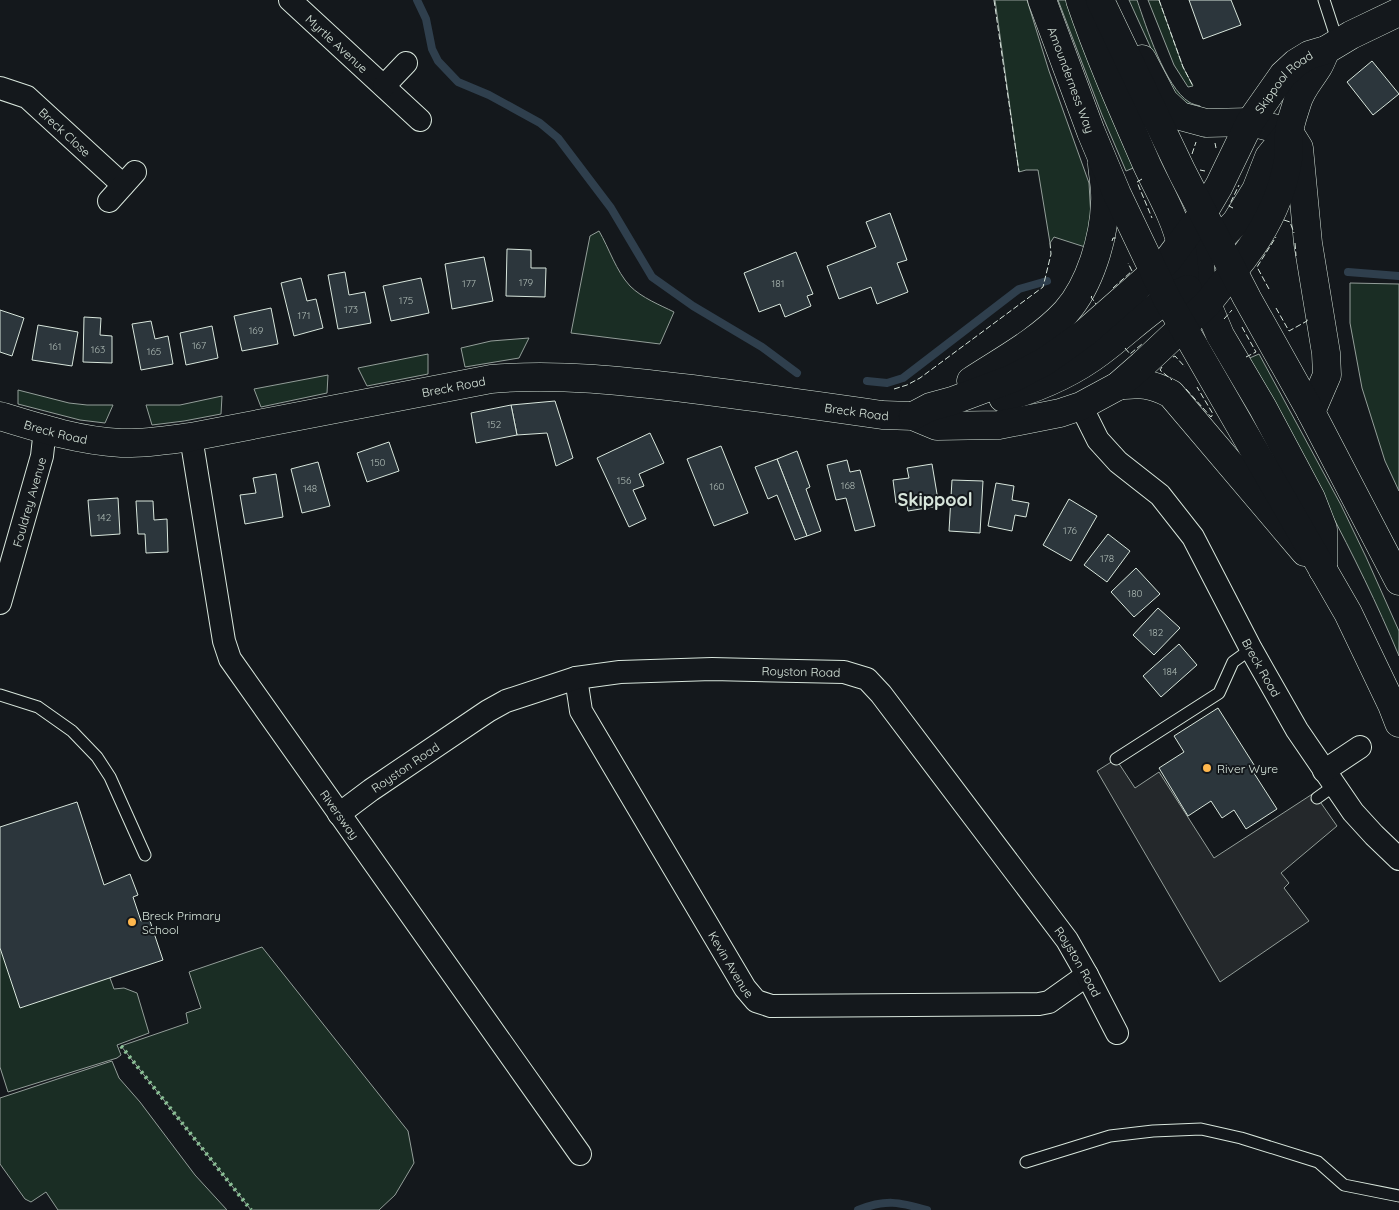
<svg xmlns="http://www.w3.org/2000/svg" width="1399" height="1210" font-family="Quicksand,sans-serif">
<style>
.green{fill:#1a2d24;stroke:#939e99}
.parking{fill:#24282b;stroke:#939e99}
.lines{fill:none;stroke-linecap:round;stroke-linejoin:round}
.stream{stroke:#2f3f4d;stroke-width:8}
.building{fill:#2c363c;stroke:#d8e6dc}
.service-casing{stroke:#d8e6dc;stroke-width:13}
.minor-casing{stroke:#d8e6dc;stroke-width:24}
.secondary-casing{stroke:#d8e6dc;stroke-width:29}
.primary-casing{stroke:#d8e6dc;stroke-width:29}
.trunk-casing{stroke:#d8e6dc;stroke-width:29}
.service{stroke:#14181c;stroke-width:11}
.minor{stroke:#14181c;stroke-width:22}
.secondary{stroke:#14181c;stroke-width:28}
.primary{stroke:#14181c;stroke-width:28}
.trunk{stroke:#14181c;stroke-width:28}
.hedge{stroke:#8ac095;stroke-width:4;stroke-dasharray:2.5 4;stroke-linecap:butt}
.fence{stroke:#d8e6dc;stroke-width:1;stroke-dasharray:6 2.5;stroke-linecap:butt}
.poi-dot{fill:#ffb74d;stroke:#14181c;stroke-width:2}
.labels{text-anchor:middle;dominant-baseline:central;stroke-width:4;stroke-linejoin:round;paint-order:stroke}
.number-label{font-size:10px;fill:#adbab4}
.street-label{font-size:12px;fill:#d8e6dc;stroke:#14181c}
.poi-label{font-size:12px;fill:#d8e6dc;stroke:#14181c;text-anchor:start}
.district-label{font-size:18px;font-weight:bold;fill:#d8e6dc;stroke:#14181c}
</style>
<rect width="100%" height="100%" fill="#14181c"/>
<!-- green -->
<g class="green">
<polygon points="995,0 1027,0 1049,71 1089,183 1091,218 1085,247 1054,237 1050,243 1038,170 1026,170 1019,172"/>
<polygon points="1058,0 1070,0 1138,166 1126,171 1102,115"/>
<path d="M1129,0H1137C1146,26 1165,87 1189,102C1192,104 1196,105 1200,106V109L1178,99L1154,55Z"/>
<polygon points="1148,0 1159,0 1183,67 1193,86 1188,87 1174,65"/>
<path d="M599,231C609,248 616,271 630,286C642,298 660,305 674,312L660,344L571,333L590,236Z"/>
<polygon points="1350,283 1399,284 1399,491 1385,461 1362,388 1350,323"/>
<polygon points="529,338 519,358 465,367 461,348 491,341"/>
<polygon points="428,354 428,374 367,386 358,368"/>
<path d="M1259,354L1341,505L1366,557L1399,631V656C1356,553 1301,456 1245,360Z"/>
<polygon points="328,375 327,393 261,407 254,389"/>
<polygon points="18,390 69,403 87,405 113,405 105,423 80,420 18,404"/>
<polygon points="222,396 221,414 184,421 152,425 146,405 180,405"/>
<polygon points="262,947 408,1131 414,1163 395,1195 379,1210 251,1210 121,1046 188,1023 186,1013 201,1008 189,972"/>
<polygon points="0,948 110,978 114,989 124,988 137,993 149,1033 117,1045 121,1055 117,1058 8,1092 0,1067"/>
<polygon points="112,1061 119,1078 140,1102 195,1175 227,1210 58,1210 46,1192 31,1202 25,1199 0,1164 0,1098"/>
</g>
<!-- parking -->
<polygon class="parking" points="1116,759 1135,788 1159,772 1214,858 1314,793 1337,826 1281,873 1289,883 1284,888 1309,921 1220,982 1097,771"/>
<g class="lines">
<!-- stream -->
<g class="stream">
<polyline points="417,0 426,19 432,49 438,61 458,82 489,95 540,123 558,138 611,208 652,277 693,306 762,347 797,373"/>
<polyline points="1348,272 1399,276"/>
<polyline points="867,381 887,383 903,378 1019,289 1047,281"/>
<path d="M858,1210C886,1199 899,1202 927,1210"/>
</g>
</g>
<!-- building -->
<g class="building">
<polygon points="1189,0 1231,0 1241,25 1203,39"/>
<polygon points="1372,61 1399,94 1373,115 1347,82"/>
<polygon points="890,213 907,260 897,263 908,292 877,304 871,287 839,299 827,266 876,247 866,222"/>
<polygon points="507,249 531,250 531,268 546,268 545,297 506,296"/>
<polygon points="796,252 813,294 807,296 811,306 785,317 780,304 759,312 744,273"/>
<polygon points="484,257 493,301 452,309 445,264"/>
<polygon points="345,272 349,295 365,292 371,323 338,329 328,275"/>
<polygon points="301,278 307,301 316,299 323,328 294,336 281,283"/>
<polygon points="421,278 429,313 391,321 383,286"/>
<polygon points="271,308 278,344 242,351 234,316"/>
<polygon points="0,310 24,318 12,356 0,352"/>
<polygon points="84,317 101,318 100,335 112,336 112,363 83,362"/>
<polygon points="151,321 155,339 168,336 173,364 141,370 132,324"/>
<polygon points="38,325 78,332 72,366 32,360"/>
<polygon points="212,326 218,358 186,365 180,333"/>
<polygon points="555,401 573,458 556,466 547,433 517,435 511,405"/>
<polygon points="511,405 517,435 476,443 471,413"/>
<polygon points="650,433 664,463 639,474 644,486 633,490 646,519 629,527 597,458"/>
<polygon points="389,442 399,471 367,482 357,453"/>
<polygon points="721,446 748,513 714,526 687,459"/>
<polygon points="797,451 810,487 806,489 821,531 807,536 777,459"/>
<polygon points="777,459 807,536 795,540 777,495 768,499 755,467"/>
<polygon points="847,460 850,472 860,470 875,526 855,531 846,498 836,500 827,465"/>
<polygon points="318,462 330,506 302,513 291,469"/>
<polygon points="932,464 939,506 908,511 906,501 896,503 893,480 909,478 907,468"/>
<polygon points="276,474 283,517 245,524 240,495 256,493 253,478"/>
<polygon points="952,480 983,481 980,533 949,531"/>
<polygon points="996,483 1014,486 1012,500 1029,503 1026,517 1015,515 1012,531 988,526"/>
<polygon points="118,498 120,534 91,536 88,500"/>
<polygon points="1069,499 1097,516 1071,561 1043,545"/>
<polygon points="136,501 153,501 154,520 167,519 168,552 146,553 145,534 138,534"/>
<polygon points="1108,534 1130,551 1107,582 1084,565"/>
<polygon points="1136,568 1160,594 1134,617 1111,592"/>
<polygon points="1158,608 1180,628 1154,655 1133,635"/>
<polygon points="1179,644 1197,665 1161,697 1143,676"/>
<polygon points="1218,708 1256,768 1252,770 1277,809 1246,829 1234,810 1222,818 1211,801 1188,816 1159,768 1184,752 1174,736"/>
<polygon points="77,802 104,885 130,874 138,895 133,897 141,921 149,918 163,960 20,1008 0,948 0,827"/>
</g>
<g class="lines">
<defs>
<g id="service">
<polyline points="1324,0 1338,43"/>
<polyline points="0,695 38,707 72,731 97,757 110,777 145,855"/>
<polyline points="1116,759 1219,693 1233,662 1251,649"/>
<polyline points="1317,798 1335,785"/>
<polyline points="1026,1162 1110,1136 1153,1131 1201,1129 1241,1138 1318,1162 1344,1185 1399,1196"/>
</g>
<g id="minor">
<path id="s1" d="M290,0L420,120"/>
<polyline points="384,86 406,63"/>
<path id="s2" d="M0,88L27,97L123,185"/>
<polyline points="109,201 135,172"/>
<path id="s3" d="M1081,406L1098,440L1118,462L1160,495L1193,537L1251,649L1297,730L1353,812L1374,835L1399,859"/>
<path id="s4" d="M191,437L224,641L230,659L580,1154"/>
<path id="s5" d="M0,603L42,456L45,429"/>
<path id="s6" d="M576,678L581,711L745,988L756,1001L771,1006L1039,1004L1049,1002L1087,975"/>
<polyline points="1324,771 1360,747"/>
<path id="s7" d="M339,814L371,790L488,711L506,701L576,678L620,672L712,669L844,672L867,679L881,694L1067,940L1087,975L1117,1033"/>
</g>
<g id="secondary">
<polyline points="1142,59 1164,101 1180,116 1206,123 1250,122 1289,132 1299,148 1308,243 1326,353 1327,375 1311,412"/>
<polyline points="1200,254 1218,241 1236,222 1256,190 1269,157 1289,132"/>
<path d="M1233,271C1261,238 1281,203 1288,160C1290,151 1288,142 1289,133C1290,123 1294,113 1297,103C1301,89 1310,80 1318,67C1321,62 1323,56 1326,50"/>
<path id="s8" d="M1323,570V529L1311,498L1263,408L1220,335L1207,304L1202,285L1199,255L1201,229L1203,213L1219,186L1250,122L1283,75L1296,63L1309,55L1326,50L1351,35L1399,12"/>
</g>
<g id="primary">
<path d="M1080,0C1099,56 1123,110 1147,165C1159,191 1175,217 1181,245C1187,273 1185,300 1183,328"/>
<path d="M971,381C1003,360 1039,341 1066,312C1090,285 1104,238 1105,202C1106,190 1103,177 1102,164"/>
<path d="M1118,386C1140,383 1151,383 1171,394L1305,552"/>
<path d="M1003,398C1038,388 1071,374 1100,352C1130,330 1154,303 1188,289"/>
<path id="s9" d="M0,416C39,428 80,441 121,443C144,444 168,440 191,437L491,379C558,373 625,381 692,389C756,397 819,406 882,415L913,416L937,426L999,425L1060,413L1081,406L1118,386L1142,365L1207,304L1233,271"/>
<polyline points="913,416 930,407 952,401 1011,379 1044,362 1064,348 1086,332 1168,260 1203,213"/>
</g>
<g id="trunk">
<path id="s10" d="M1042,0L1091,132L1117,194L1167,299L1348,613L1392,705L1399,723"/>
<polyline points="1100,0 1182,172 1247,298 1311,412 1399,581"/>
</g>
</defs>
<!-- service casing -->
<use href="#service" class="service-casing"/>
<!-- minor casing -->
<use href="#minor" class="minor-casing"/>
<!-- secondary casing -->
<use href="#secondary" class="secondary-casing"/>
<!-- primary casing -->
<use href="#primary" class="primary-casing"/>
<!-- trunk casing -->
<use href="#trunk" class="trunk-casing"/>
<!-- service -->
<use href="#service" class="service"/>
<!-- minor -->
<use href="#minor" class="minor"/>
<!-- secondary -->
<use href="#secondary" class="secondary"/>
<!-- primary -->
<use href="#primary" class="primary"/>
<!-- trunk -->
<use href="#trunk" class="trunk"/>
<!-- hedge -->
<polyline class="hedge" points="121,1046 251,1210"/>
<!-- fence -->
<g class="fence">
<polyline points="994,0 1019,172"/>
<polyline points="1159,0 1183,67 1193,86"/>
<polyline points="1215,143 1216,148"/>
<polyline points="1192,154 1196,142"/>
<polyline points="1200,170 1205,171"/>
<polyline points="1142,179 1137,182 1152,218"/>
<polyline points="1233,208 1229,206 1239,185"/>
<polyline points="1284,220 1290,222 1294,233"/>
<polyline points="1112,241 1113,238 1117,238"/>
<polyline points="1295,243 1296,256"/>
<polyline points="1113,288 1132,271 1128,263"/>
<polyline points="1269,289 1257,267 1276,237"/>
<polyline points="1092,296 1091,297 1096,304"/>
<polyline points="1276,308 1289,331 1307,321 1307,318"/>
<polyline points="1224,319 1232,310"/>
<polyline points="1242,327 1256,352 1246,357"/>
<polyline points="1125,348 1130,354 1142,344"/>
<polyline points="1173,357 1175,356 1185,367"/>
<polyline points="1162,367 1160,370 1172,380"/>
<polyline points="894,389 907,385 920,378 1043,287 1051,254 1050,243"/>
<polyline points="1186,389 1211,417 1213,414 1197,387"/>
</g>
</g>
<!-- markers -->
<g class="poi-dot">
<circle cx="1207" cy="768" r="5"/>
<circle cx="132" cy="922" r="5"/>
</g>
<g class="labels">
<!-- number labels -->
<g class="number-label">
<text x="526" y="282">179</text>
<text x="469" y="283">177</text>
<text x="778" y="283">181</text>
<text x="406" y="300">175</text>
<text x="351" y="309">173</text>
<text x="304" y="315">171</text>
<text x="256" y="330">169</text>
<text x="199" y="345">167</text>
<text x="55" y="346">161</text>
<text x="98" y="349">163</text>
<text x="154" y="351">165</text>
<text x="494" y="424">152</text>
<text x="378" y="462">150</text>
<text x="624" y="480">156</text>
<text x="848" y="485">168</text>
<text x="717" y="486">160</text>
<text x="310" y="488">148</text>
<text x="104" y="517">142</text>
<text x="1070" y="530">176</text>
<text x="1107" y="558">178</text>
<text x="1135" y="593">180</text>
<text x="1156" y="632">182</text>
<text x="1170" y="671">184</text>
</g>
<!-- street labels -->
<g class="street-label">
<text stroke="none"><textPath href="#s1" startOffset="64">Myrtle Avenue</textPath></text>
<text stroke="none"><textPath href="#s10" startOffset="85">Amounderness Way</textPath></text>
<text stroke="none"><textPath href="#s8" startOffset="542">Skippool Road</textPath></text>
<text stroke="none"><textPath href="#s2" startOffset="80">Breck Close</textPath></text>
<text stroke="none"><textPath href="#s9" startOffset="462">Breck Road</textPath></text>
<text stroke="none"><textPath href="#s9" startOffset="868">Breck Road</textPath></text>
<text stroke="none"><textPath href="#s9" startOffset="58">Breck Road</textPath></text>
<text stroke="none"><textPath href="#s5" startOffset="105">Fouldrey Avenue</textPath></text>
<text stroke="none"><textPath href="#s3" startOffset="322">Breck Road</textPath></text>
<text stroke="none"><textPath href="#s7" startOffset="501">Royston Road</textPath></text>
<text stroke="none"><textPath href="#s7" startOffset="81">Royston Road</textPath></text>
<text stroke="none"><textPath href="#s4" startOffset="416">Riversway</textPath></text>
<text stroke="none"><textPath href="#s7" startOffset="921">Royston Road</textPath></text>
<text stroke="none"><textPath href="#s6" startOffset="328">Kevin Avenue</textPath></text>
</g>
<!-- poi labels -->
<g class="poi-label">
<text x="1217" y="768">River Wyre</text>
<text x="142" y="915">Breck Primary<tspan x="142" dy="14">School</tspan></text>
</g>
<!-- district labels -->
<g class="district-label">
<text x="935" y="499">Skippool</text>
</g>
</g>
</svg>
